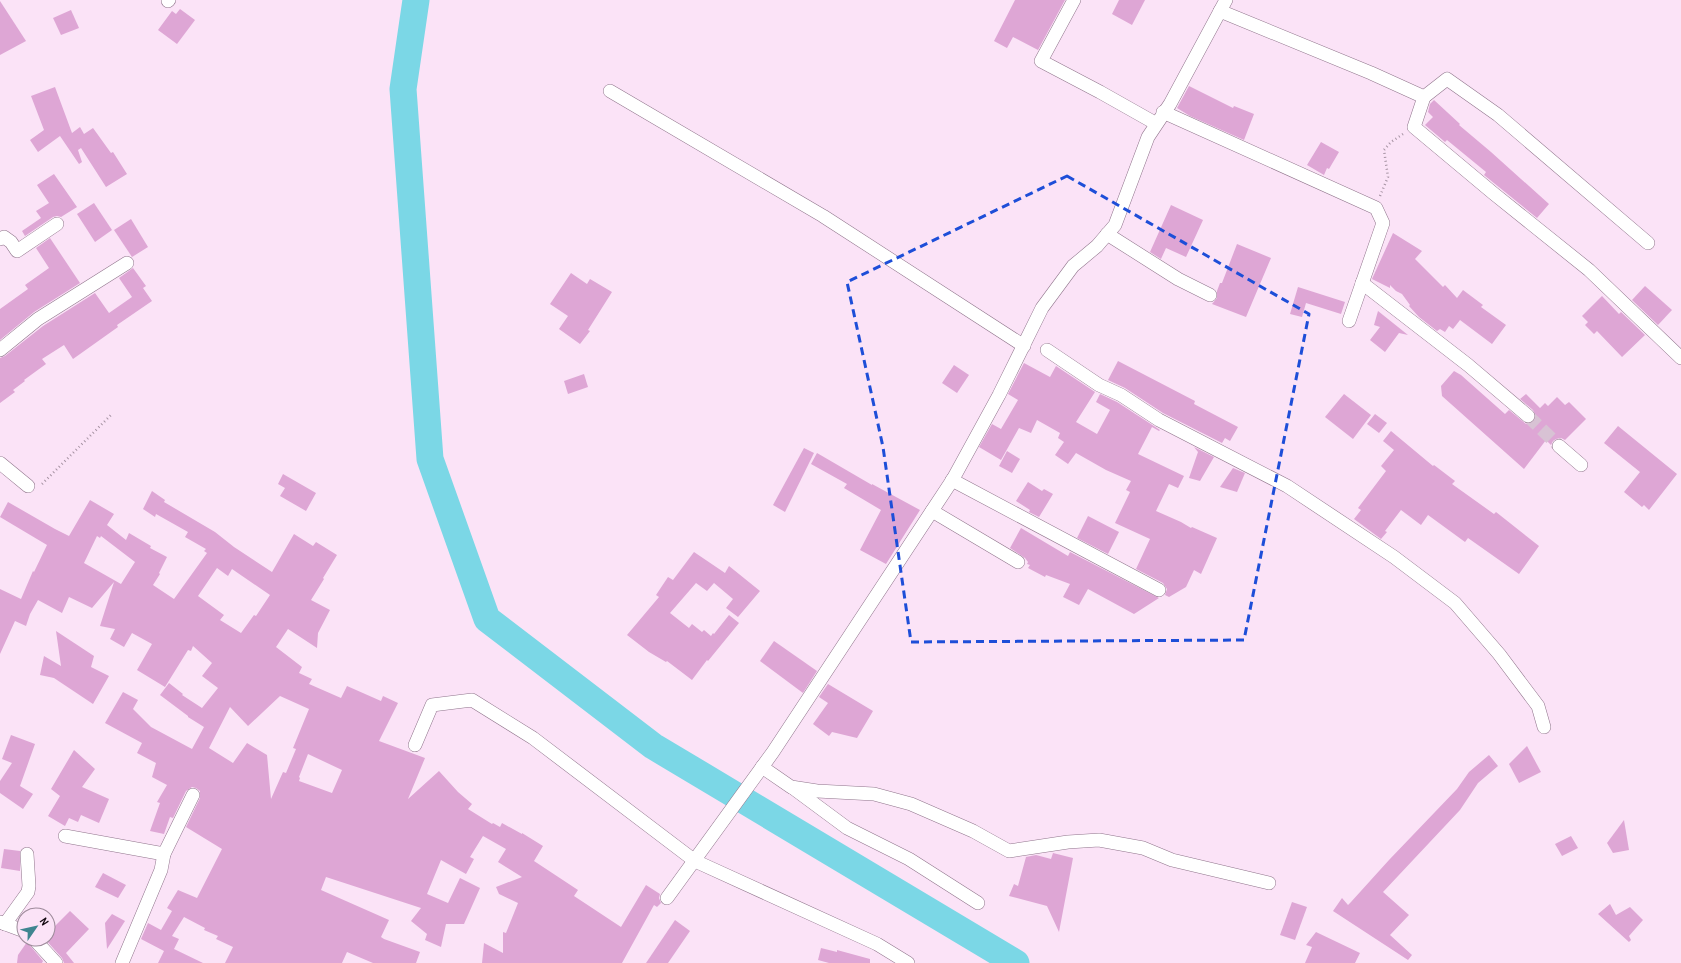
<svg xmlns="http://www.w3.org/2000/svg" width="1681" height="963" font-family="'Archivo Narrow',sans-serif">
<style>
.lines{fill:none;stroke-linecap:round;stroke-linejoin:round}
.river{stroke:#7bd7e6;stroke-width:27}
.building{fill:#dea6d5;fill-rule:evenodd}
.street-tunnel{stroke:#d8c2d4;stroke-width:13;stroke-dasharray:13 6;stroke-linecap:butt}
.street-casing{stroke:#90758c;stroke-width:14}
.path{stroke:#a794a4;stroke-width:2.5;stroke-dasharray:1 3;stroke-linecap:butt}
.street{stroke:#fff;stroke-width:13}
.marked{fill:none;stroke:#1d4ed8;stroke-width:3;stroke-dasharray:8 5;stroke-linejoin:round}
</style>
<rect width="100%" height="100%" fill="#fbe3f7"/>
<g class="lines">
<!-- river -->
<polyline class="river" points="416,0 403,89 430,459 487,619 653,746 1016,963"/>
</g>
<!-- building -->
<g class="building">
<polygon points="1015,0 1065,0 1038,50 1013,37 1007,48 994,41"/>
<polygon points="1119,0 1145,0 1132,25 1112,14"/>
<polygon points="0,1 26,41 0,55"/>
<polygon points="180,9 195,20 177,44 158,30 172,11 176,14"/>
<polygon points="71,10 79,28 61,35 53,18"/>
<polygon points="1189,86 1233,108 1234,106 1254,114 1244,140 1190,116 1177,108"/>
<polygon points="55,87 72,133 80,127 84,134 93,128 111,153 113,152 127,174 106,187 81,148 78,150 82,162 79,164 60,136 38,152 30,140 44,130 31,96"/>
<polygon points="1434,100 1460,124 1459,125 1491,152 1549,204 1537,218 1484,175 1486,172 1447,140 1445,142 1425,125 1433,117 1428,112 1430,104"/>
<polygon points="1321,142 1339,152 1329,169 1327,168 1324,175 1307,165"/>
<polygon points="54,174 77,207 61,217 57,216 53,217 25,236 22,231 41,218 36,211 49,203 37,185"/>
<polygon points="94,203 112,230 95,242 77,214"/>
<polygon points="1171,205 1203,220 1186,257 1166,248 1161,259 1150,252"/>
<polygon points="131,219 148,247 132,257 114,230"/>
<polygon points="1393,233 1422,251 1415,259 1443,287 1445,285 1457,298 1463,290 1483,305 1481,307 1506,325 1492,344 1460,320 1453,329 1449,326 1445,332 1440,329 1437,331 1419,317 1409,306 1410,305 1402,294 1396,291 1390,285 1390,288 1372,279"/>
<polygon points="50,238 80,283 34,312 0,340 0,309 28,289 25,285 49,268 36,248"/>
<polygon points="1237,244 1271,258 1246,317 1212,304 1217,298 1217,291 1220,283 1222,283"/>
<polygon points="133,268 146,286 143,288 152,301 117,325 118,327 73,359 64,345 42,359 46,364 24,380 25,381 13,390 15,392 0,403 0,358 5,356 43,326 95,293 109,313 132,297 119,278"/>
<polygon points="571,273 587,284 590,279 612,292 588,330 590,331 580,344 559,329 568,316 550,304"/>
<polygon points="1645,286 1672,310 1658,325 1632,300"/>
<polygon points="1298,287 1345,302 1341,314 1306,303 1302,317 1290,314"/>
<polygon points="1602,296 1619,314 1621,312 1645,335 1622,357 1597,331 1594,334 1585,325 1588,322 1582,316"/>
<polygon points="1378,311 1408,335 1399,333 1385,352 1370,340 1380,327 1374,325"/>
<polygon points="1118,361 1195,401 1194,404 1238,427 1230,441 1225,438 1222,443 1163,413 1125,388 1108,380"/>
<polygon points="1024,363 1050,377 1056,366 1095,392 1076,422 1097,434 1110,410 1096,402 1100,394 1117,402 1160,430 1159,431 1152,427 1138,454 1184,476 1178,488 1169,484 1156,511 1181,522 1191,528 1192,527 1217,538 1201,574 1194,570 1186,587 1169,597 1165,595 1167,589 1163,583 1136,569 1150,539 1115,523 1130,492 1126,490 1131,481 1106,470 1076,453 1068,464 1055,455 1064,442 1058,438 1060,433 1037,420 1031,433 1019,428 1001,460 979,447 992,424 1001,429 1018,400 1008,394"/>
<polygon points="954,365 969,375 957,393 942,383"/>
<polygon points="1454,371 1461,375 1505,414 1509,410 1526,424 1531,423 1536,417 1533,410 1520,399 1526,394 1540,408 1545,403 1548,406 1557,397 1565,405 1569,402 1586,419 1565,440 1561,438 1556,439 1553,441 1551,445 1546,440 1524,469 1442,396 1441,386"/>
<polygon points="584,374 588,387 568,394 564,381"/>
<polygon points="1344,394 1371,415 1353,439 1325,417"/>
<polygon points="1375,414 1387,423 1379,433 1367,424"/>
<polygon points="1618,426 1677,474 1649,510 1644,505 1642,507 1624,492 1640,472 1604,443"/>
<polygon points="1391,431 1433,466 1434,465 1455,481 1452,484 1494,514 1496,512 1539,546 1519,574 1468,538 1465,542 1428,515 1421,525 1401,510 1385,531 1387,532 1381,539 1354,519 1361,510 1358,508 1386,471 1381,466 1394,450 1383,441"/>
<polygon points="1194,447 1214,457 1200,481 1189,478 1198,452"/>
<polygon points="804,448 814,453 785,512 773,505"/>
<polygon points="1007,451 1020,459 1012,473 999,466"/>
<polygon points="817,453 872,485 872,484 920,510 886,564 860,550 881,510 844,488 847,484 811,464"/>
<polygon points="1233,468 1245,473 1237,492 1220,487"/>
<polygon points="283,474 316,493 306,511 280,496 285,488 278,484"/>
<polygon points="1028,482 1042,491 1044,489 1053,494 1039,517 1029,512 1030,510 1016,501"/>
<path d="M152,491L165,500L164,502L215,532L234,547L272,572L294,534L313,546L316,542L337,555L323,578L324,579L311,600L330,610L318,633L317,648L288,629L276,647L302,667L299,673L312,679L309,684L341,698L347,686L381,701L383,696L398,703L379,741L425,758L408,799L439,771L458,792L472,804L468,809L492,824L493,823L500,827L502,823L522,834V833L543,846L534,861L578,890L574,896L621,927L646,885L660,894L659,898L661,903L657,907L654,905L622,963H482L484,943L503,953V932L506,933L518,903L499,894L496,887L522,877L498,862L506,849L483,836L470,857L474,859L466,874L441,860L427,894L448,903L460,878L480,888L464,924H446L441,947L425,940L427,934L411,921L421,908L326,877L321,890L389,920L381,937L384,939L420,952L416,963H373L347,952L342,963H225L233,947L216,939L218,936L204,930L205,928L184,917L172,936L179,939L174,949L203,963H158L164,951L141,939L148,923L161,930L172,911L167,908L178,890L197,898L222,849L186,827L200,798V791L196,788L192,787L186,791L173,818L170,817L164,834L150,831L160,803L157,802L167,785L152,777L156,763L137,753L142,743L105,723L123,692L138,700L133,709L151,727L192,749L204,727L188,717V716L160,695L169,683L183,694L182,695L202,708L218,688L202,676L212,663L193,646L191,651L188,650L165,687L137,670L152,644L132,633L124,647L110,639L115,629L100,626L114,582L92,608L69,597L62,613L38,600L30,614L26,626L15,621L0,654V589L21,599L33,571L34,572L47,545L0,517L8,502L55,529L69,536L90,500L114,514L107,525L126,540L129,533L151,546L150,548L167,557L159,573L160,574L153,585L174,599L207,553L204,551L206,549L185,537L188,532L156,514L155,517L143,509ZM97,536L100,538L101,536L135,562L121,584L84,563ZM217,568L228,576L232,569L270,595L256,616L254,615L241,633L220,620L224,615L198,596ZM280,696L309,709L293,748L296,749L286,773L283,772L271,799L267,755L247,743L233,763L209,748L230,707L248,726ZM308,754L342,770L332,793L299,781L300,778L299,777Z"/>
<polygon points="1088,516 1119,532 1108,554 1077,538"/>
<polygon points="1021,528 1068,556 1070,552 1159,598 1134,614 1088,589 1079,605 1063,597 1070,584 1046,575 1045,577 1028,568 1030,565 1027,564 1028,562 1025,558 1010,548"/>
<polygon points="694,552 725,573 729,566 760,591 738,617 726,608 733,599 714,583 707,591 696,583 670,613 689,628 692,624 702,632 704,630 711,636 713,633 714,634 729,615 739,623 708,661 707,660 692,680 667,661 666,662 649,652 627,635 659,597 656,595 668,577 673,580"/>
<polygon points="56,631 94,656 91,667 109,676 93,704 54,678 40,675 44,656 61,666"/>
<polygon points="774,641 817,671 803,693 760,661"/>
<polygon points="828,684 873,711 857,738 832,732 829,736 813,724 828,703 819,697"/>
<polygon points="11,735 35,744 20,786 33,794 23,809 0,793 0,781 12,763 2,759"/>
<polygon points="1527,746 1541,772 1519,783 1509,764"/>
<polygon points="74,750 95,769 82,787 109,799 99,823 81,815 78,822 69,818 65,826 48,816 60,796 51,789"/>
<polygon points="1489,755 1498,766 1478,783 1460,810 1383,892 1409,915 1390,935 1412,955 1408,960 1333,911 1342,898 1348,905 1351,902 1389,860 1457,789 1469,772"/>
<polygon points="1624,820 1629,850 1613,853 1607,843"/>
<polygon points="1571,836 1578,848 1562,856 1555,844"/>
<polygon points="4,849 20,851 20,871 1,868"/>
<polygon points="1053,853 1073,858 1059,932 1047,906 1009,896 1014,884 1018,886 1026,857 1036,855 1051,859"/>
<polygon points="103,873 126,885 118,898 95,887"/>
<polygon points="1292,902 1307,907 1295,940 1280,935"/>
<polygon points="1610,904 1616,915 1630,907 1643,920 1629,936 1631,940 1629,942 1598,914"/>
<polygon points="70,911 89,929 66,953 74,963 64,963 62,958 45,939 48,939 48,933"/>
<polygon points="112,914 125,921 107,949 105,923"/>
<polygon points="675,920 690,931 668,963 646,963"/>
<polygon points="1316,932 1360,953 1355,963 1305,963 1312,947 1306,945"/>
<polygon points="27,942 43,961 42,963 17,963 18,955"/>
<polygon points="821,948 837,952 837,950 870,959 870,963 829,963 818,960"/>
</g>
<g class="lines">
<!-- street-tunnel -->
<polyline class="street-tunnel" points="1528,416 1559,446"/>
<defs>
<g id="street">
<polyline points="1074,0 1041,61 1100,92 1155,123"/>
<polyline points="168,1 169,0"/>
<polyline points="1220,11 1371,73 1424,97 1414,127 1493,193 1589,270 1681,358"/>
<polyline points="610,91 823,216 1024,346"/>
<polyline points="1424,97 1447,79 1498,115 1648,243"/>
<polyline points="1163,112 1376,208 1383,223 1349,321"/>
<polyline points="1107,234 1178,279 1210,295"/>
<polyline points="0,239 4,237 11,242 17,251 57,224"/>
<polyline points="1362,283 1468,365 1528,416"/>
<polyline points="0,350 38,319 127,263"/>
<polyline points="1047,350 1099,385 1121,395 1159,420 1287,486 1394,557 1455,603 1499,654 1538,706 1544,727"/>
<polyline points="1559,446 1581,465"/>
<polyline points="0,463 28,486"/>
<polyline points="952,480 1159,590"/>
<polyline points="932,511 1018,562"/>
<polyline points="415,745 432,705 472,700 533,738 695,861 877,944 908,963"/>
<polyline points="762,767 791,787 817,791 874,794 911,804 973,831 1009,851 1068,842 1099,840 1143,848 1172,860 1269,883"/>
<polyline points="793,788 847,828 909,859 978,903"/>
<polyline points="65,836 164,854"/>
<polyline points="667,898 773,752 953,479 999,395 1042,308 1073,266 1097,246 1115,225 1148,137 1170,104 1226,0"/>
<polyline points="0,922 24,931"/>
<polyline points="5,924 28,892 29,886 27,854"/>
<polyline points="34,939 56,963"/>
<polyline points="122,963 161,870 164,854 193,795"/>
</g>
</defs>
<!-- street casing -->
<use href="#street" class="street-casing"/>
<!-- path -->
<g class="path">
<polyline points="1380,196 1388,177 1384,150 1391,142 1403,134"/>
<polyline points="42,484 112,414"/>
</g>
<!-- street -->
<use href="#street" class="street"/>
</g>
<!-- marked area -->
<path class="marked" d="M1067,176L1309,314L1244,640L911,642L883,447L847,282Z"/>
<!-- north arrow -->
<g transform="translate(36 927) rotate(56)"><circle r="19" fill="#fbe3f7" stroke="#9e8b9b"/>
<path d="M0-3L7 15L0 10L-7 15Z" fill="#3f8590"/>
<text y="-6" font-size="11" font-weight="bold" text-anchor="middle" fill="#120810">N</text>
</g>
</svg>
